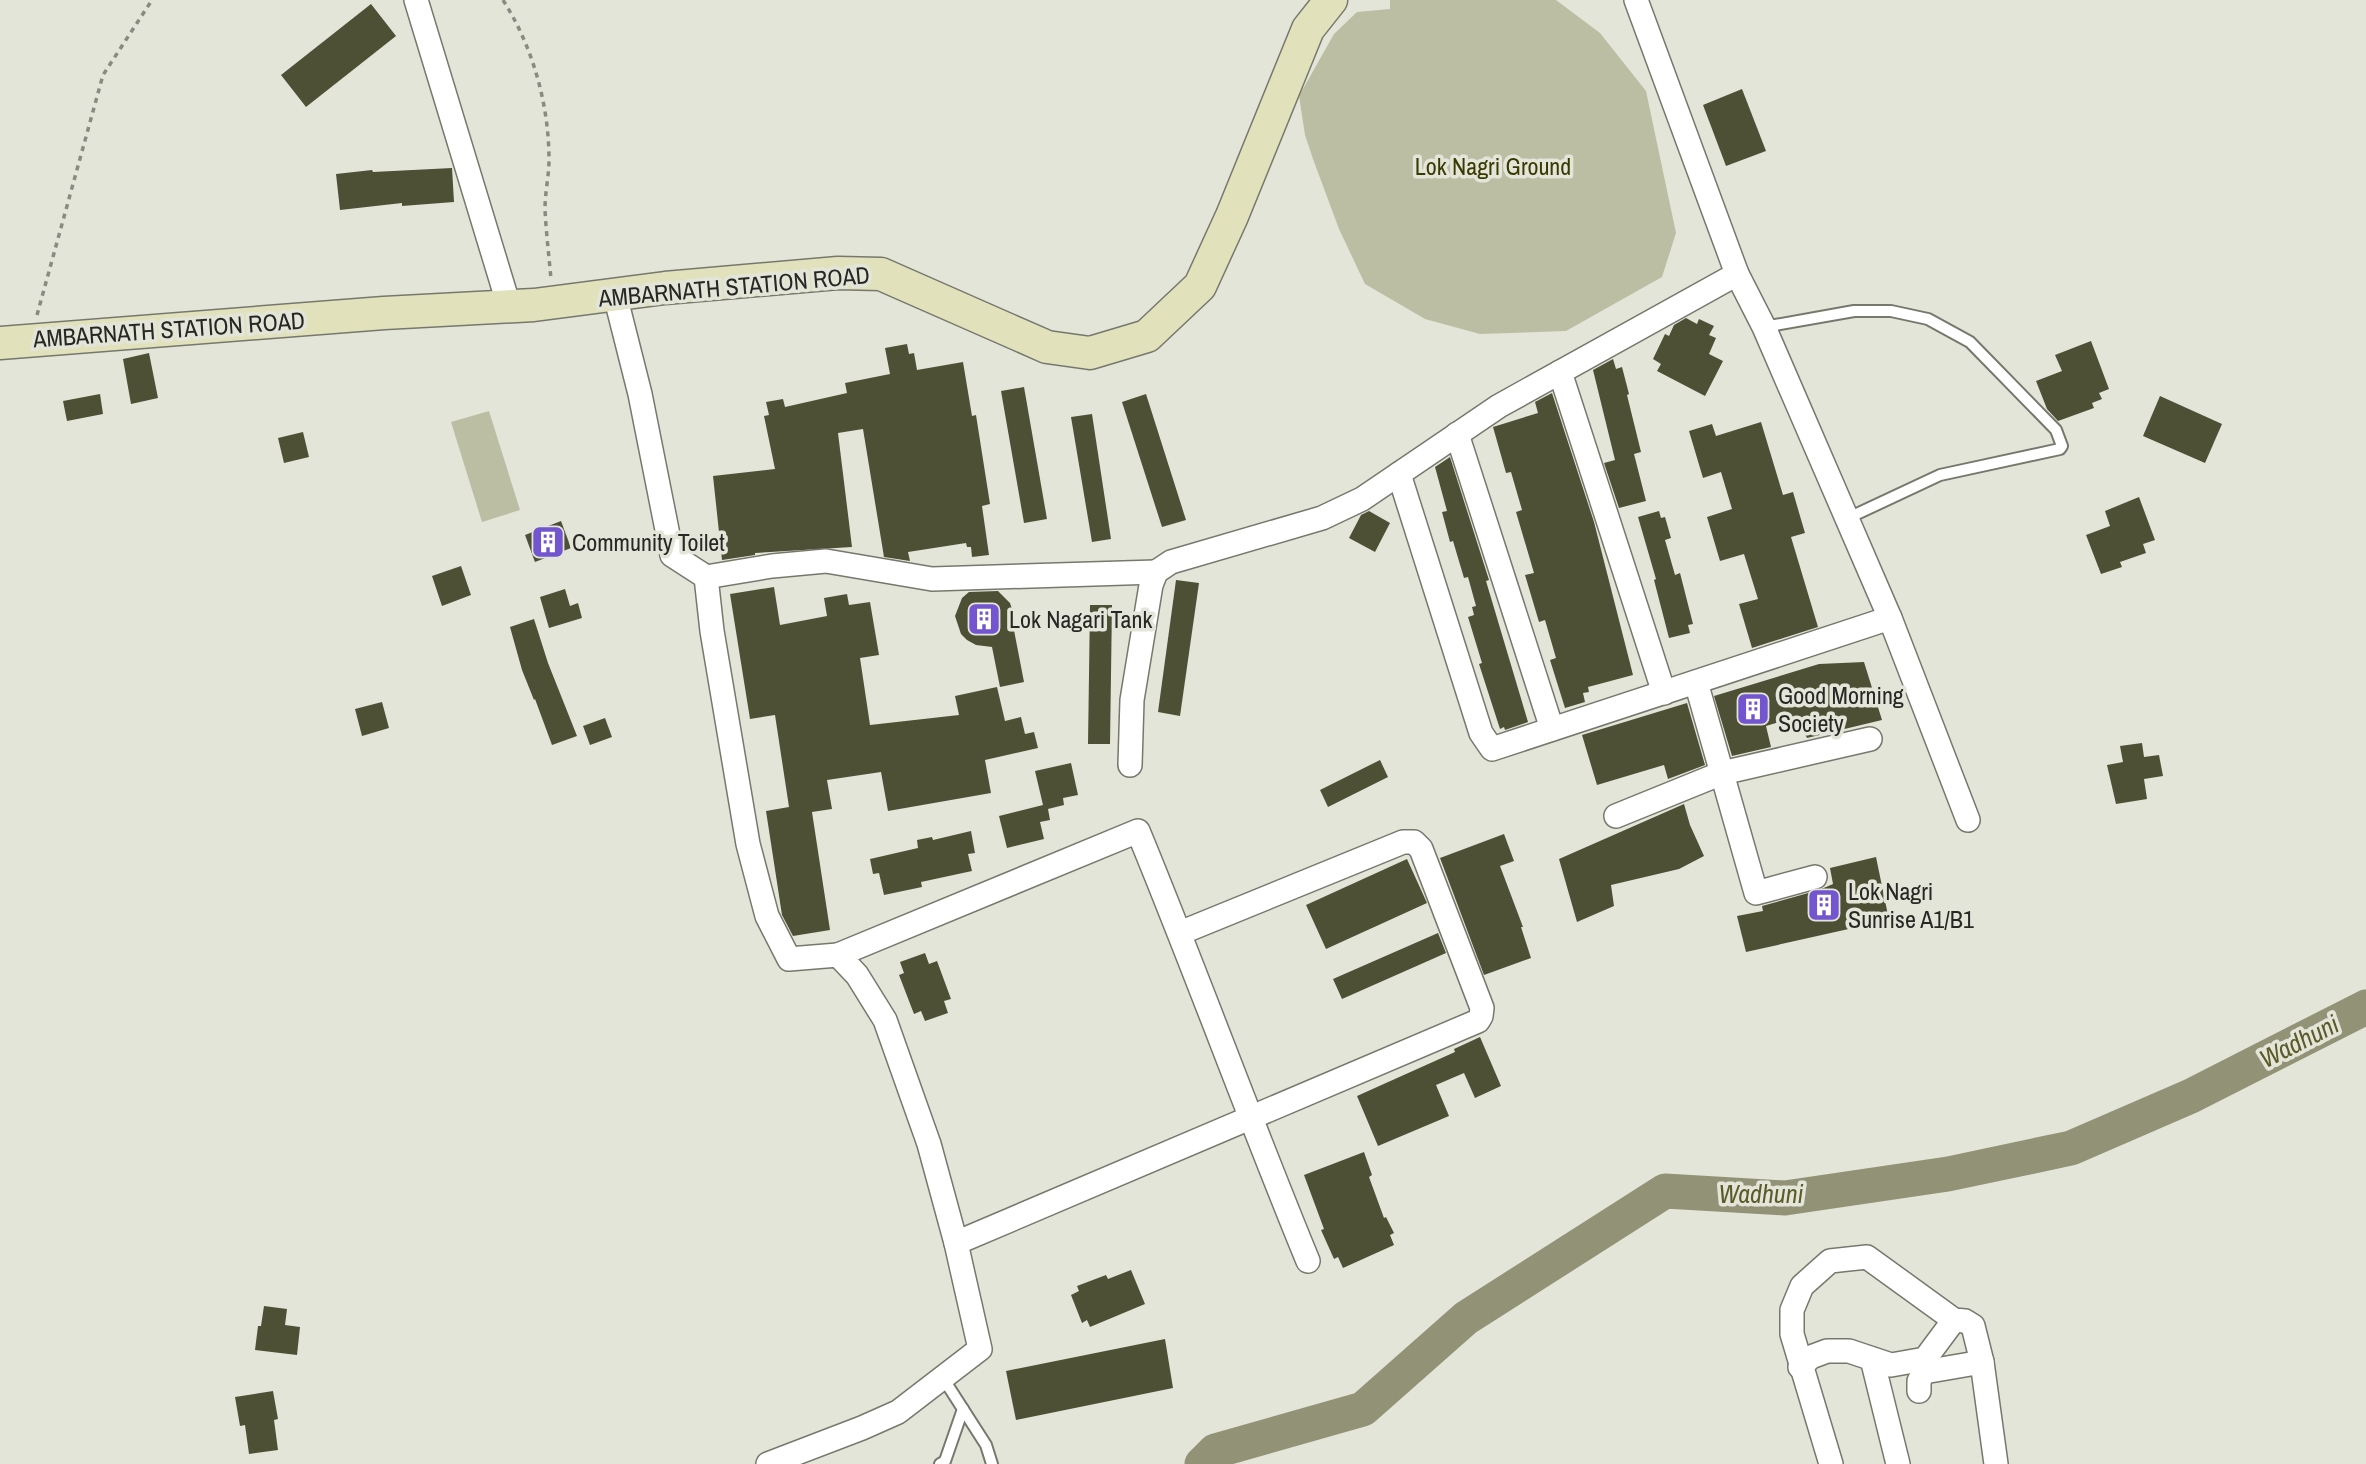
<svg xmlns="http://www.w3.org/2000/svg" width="2366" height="1464" font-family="'Archivo Narrow',sans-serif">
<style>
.green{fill:#bcbea3}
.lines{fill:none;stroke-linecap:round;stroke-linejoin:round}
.river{stroke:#929376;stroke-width:35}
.building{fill:#4e5035}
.service-casing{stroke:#77786d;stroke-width:14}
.minor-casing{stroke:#77786d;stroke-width:26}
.secondary-casing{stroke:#77786d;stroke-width:35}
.path{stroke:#898a81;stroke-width:3.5;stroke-dasharray:5 5;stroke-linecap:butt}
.service{stroke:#fff;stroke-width:10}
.minor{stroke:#fff;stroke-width:23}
.secondary{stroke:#e1e1bc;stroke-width:32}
.labels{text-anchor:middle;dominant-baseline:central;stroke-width:7;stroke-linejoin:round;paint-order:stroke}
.park-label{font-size:24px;fill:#393902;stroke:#e4e5d9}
.street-label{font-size:24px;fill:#272723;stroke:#e4e5d9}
.poi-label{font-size:24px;fill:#272723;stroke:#e4e5d9;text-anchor:start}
.water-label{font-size:26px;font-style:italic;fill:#5a5b28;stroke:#e4e5d9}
</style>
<rect width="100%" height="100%" fill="#e4e5d9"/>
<!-- green -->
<g class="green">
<polygon points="1390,0 1556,0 1600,33 1646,91 1676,233 1662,277 1566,331 1480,334 1425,319 1365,284 1339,229 1313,159 1305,135 1299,96 1334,34 1357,12 1390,9"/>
<polygon points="489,411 520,510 482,522 451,422"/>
</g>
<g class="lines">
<!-- river -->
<polyline class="river" points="1202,1464 1215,1451 1363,1409 1466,1318 1665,1191 1785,1198 1948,1174 2071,1148 2191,1096 2366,1007"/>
</g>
<!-- building -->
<g class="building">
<polygon points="371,4 396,36 306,107 281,75"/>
<polygon points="1742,89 1766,151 1726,166 1703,105"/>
<polygon points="452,168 454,202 402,206 402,203 340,210 336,174 372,170 373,172"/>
<polygon points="1686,318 1697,324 1699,319 1714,326 1709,335 1716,338 1709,354 1723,361 1705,396 1657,371 1661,364 1653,359 1665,334 1669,336 1674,325"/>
<polygon points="2091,341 2109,389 2099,393 2102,399 2092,403 2094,408 2058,421 2047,409 2036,381 2062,371 2055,355"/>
<polygon points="907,344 909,354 914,353 917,370 963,362 972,416 976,415 990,504 982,506 989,555 972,557 971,547 967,547 966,543 908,552 910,561 884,557 863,429 838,433 852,547 755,553 755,555 722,560 713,476 775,469 764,416 769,415 766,402 783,399 785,407 847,393 845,383 890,374 885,348"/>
<polygon points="149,353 158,398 131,404 123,359"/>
<polygon points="1613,359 1616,369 1622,367 1629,394 1627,395 1641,452 1634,454 1646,501 1619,508 1604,463 1615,460 1593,370"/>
<polygon points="1024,387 1047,519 1024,523 1001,391"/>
<polygon points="1552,393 1594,522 1633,675 1588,687 1589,692 1583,693 1585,702 1565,708 1550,660 1556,658 1545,620 1539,622 1525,575 1534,573 1516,512 1522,510 1511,472 1506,473 1493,427 1538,413 1535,402"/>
<polygon points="100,394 103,414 67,421 63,401"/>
<polygon points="1146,394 1186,520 1162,527 1122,402"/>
<polygon points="2160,396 2222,424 2205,463 2143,436"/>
<polygon points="1092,414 1111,539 1092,542 1071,417"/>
<polygon points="1761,422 1783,495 1793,492 1805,533 1791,537 1818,627 1752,648 1739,604 1758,599 1744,554 1720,561 1707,517 1732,509 1721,472 1703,478 1689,431 1712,424 1716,436"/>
<polygon points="303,432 309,457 284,463 278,438"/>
<polygon points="1450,457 1489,580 1486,581 1528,722 1505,730 1504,727 1500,729 1479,664 1482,663 1468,617 1474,615 1472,607 1476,606 1468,577 1464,578 1453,541 1450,542 1442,512 1447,511 1435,467"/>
<polygon points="2139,497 2155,540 2143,544 2146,553 2120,562 2122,567 2101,574 2086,535 2110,526 2105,511"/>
<polygon points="1369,511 1390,523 1375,552 1349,538 1361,515"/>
<polygon points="1659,511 1661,518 1665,517 1671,538 1665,540 1675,575 1680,573 1693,624 1688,625 1690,633 1669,638 1654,580 1656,579 1638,517"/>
<polygon points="561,521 571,548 535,562 525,535"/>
<polygon points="461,566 471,595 442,606 432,576"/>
<polygon points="1176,580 1199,583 1180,716 1158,712"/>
<polygon points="774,587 780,625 827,616 824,598 847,594 849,605 870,602 879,655 860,658 870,725 959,715 955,696 997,687 1005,721 1021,717 1025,734 1034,732 1038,748 985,760 991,793 888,811 881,772 827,780 832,809 812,812 830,930 793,936 782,915 766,811 789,807 775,715 750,719 730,594"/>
<polygon points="565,589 570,606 578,603 582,618 549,628 540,597"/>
<polygon points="998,591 1010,603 1013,612 1013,625 1024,682 1000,687 992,647 976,645 967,640 961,634 955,616 962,598 969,592"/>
<polygon points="1090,605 1112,605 1110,744 1088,744"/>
<polygon points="534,619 548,663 577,736 552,745 535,699 534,700 522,670 510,627"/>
<polygon points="1864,662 1882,720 1807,738 1796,717 1766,726 1771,747 1732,756 1714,696 1819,664"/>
<polygon points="382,702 389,728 362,736 355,709"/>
<polygon points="1687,703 1705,765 1668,779 1664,765 1597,785 1582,735"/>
<polygon points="605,718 612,737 590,745 583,726"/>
<polygon points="2142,743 2144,757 2159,755 2163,776 2144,779 2147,799 2116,804 2107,765 2123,762 2120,746"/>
<polygon points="1380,760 1388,777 1328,807 1320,790"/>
<polygon points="1071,763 1078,795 1063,798 1064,805 1048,809 1050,820 1040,822 1044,839 1007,848 999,816 1043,805 1035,771"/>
<polygon points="1684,804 1690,825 1704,856 1679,869 1611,885 1614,906 1577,922 1559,859"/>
<polygon points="971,831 975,853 968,854 972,871 921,882 922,887 884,895 879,873 873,874 870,859 918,848 917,840 932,837 933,840"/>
<polygon points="1504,834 1514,861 1500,866 1523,927 1521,927 1531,958 1484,975 1440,858"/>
<polygon points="1876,857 1889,920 1746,952 1737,916 1763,911 1762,906 1819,890 1833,884 1830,868"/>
<polygon points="1407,859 1427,903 1326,949 1306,905"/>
<polygon points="1438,933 1446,953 1342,999 1333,979"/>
<polygon points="925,953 929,964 937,961 951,999 944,1001 948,1013 925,1021 921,1011 914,1014 899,975 904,973 900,962"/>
<polygon points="1480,1037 1501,1086 1475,1098 1464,1073 1436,1085 1449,1116 1378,1146 1357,1096 1455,1052 1454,1049"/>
<polygon points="1364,1152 1372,1175 1369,1177 1384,1218 1386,1217 1394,1233 1390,1235 1394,1245 1343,1268 1338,1257 1334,1259 1321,1230 1324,1229 1304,1175"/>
<polygon points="1131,1270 1145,1304 1090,1327 1087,1320 1082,1323 1071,1295 1079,1291 1077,1286 1106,1275 1108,1279"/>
<polygon points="264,1306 287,1309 285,1325 300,1327 297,1355 255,1350 258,1326 261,1326"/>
<polygon points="1165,1339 1173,1388 1016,1420 1006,1371"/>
<polygon points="273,1391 278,1419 274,1420 278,1450 249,1454 245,1425 240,1426 235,1397"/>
</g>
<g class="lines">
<defs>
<g id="service">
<polyline points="1764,327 1854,311 1891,311 1928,319 1970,342 2056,430 2062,446 2060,449 1940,475 1846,519"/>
<polyline points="943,1378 986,1445 992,1464"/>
<polyline points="940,1464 945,1461 963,1409"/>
</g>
<g id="minor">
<polyline points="416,0 509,306"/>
<polyline points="1636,0 1737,274 1764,327 1890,618 1968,820"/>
<polyline points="615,295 640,394 672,555 706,577 712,631 748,844 767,916 789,959 838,955 857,975 885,1020 929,1144 956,1243 980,1349 898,1412 862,1428 768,1464"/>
<polyline points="1560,372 1664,693"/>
<polyline points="1457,434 1552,729"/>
<polyline points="1399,474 1481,733 1492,749 1890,618"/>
<polyline points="706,577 772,566 826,561 932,579 1156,572"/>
<polyline points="1696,682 1756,893 1815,877"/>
<polyline points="1130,765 1132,700 1151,585 1156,572 1171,562 1322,518 1362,499 1499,406 1737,274"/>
<polyline points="1616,816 1722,773 1870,739"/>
<path d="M838,955L1138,831C1197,974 1249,1118 1308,1261"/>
<polyline points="956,1243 1478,1021 1481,1016 1482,1008 1421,849 1414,842 1403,842 1180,933"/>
<polyline points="1872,1359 1898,1464"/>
<polyline points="1800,1367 1811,1357 1827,1351 1849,1351 1891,1365 1925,1359 1954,1320"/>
<polyline points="1919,1391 1919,1381 1924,1372 1982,1362"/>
<polyline points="1831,1464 1792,1334 1792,1310 1802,1286 1830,1261 1867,1257 1954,1320 1965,1321 1973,1326 1982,1362 1996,1464"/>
</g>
<polyline id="secondary" points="0,343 384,313 534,305 665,288 838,273 881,274 1047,347 1090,353 1147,336 1200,286 1232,216 1308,29 1331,0"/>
</defs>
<!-- service casing -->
<use href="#service" class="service-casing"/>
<!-- minor casing -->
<use href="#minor" class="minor-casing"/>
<!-- secondary casing -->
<use href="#secondary" class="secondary-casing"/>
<!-- path -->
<g class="path">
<path d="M503,0C533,47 549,105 549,160C549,176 545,192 545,209C546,232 549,256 551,279"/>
<polyline points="37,315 103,75 152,0"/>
</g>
<!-- service -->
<use href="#service" class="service"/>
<!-- minor -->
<use href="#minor" class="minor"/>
<!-- secondary -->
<use href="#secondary" class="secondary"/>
</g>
<!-- icons -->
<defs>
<symbol id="building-square" viewBox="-11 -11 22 22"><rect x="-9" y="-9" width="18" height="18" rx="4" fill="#7255cf" stroke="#e4e5d9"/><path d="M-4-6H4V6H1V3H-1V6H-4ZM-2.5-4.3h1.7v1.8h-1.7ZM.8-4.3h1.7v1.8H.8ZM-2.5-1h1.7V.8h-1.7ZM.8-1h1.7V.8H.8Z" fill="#fff"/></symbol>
</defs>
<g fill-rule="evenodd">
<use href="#building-square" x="529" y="523" width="38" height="38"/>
<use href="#building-square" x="965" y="600" width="38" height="38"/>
<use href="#building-square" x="1734" y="690" width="38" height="38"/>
<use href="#building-square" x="1805" y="886" width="38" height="38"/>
</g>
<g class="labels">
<!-- park labels -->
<g class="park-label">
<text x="1493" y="166">Lok Nagri Ground</text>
</g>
<!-- street labels -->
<g class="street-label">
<text transform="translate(734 286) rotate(-5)">AMBARNATH STATION ROAD</text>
<text transform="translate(169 329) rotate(-4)">AMBARNATH STATION ROAD</text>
</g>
<!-- poi labels -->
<g class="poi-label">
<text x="572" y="542">Community Toilet</text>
<text x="1009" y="619">Lok Nagari Tank</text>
<text x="1778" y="695">Good Morning<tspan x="1778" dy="28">Society</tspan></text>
<text x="1848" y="891">Lok Nagri<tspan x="1848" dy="28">Sunrise A1/B1</tspan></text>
</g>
<!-- water labels -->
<g class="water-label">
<text transform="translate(2299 1041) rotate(-27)">Wadhuni</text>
<text x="1761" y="1193">Wadhuni</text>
</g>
</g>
</svg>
